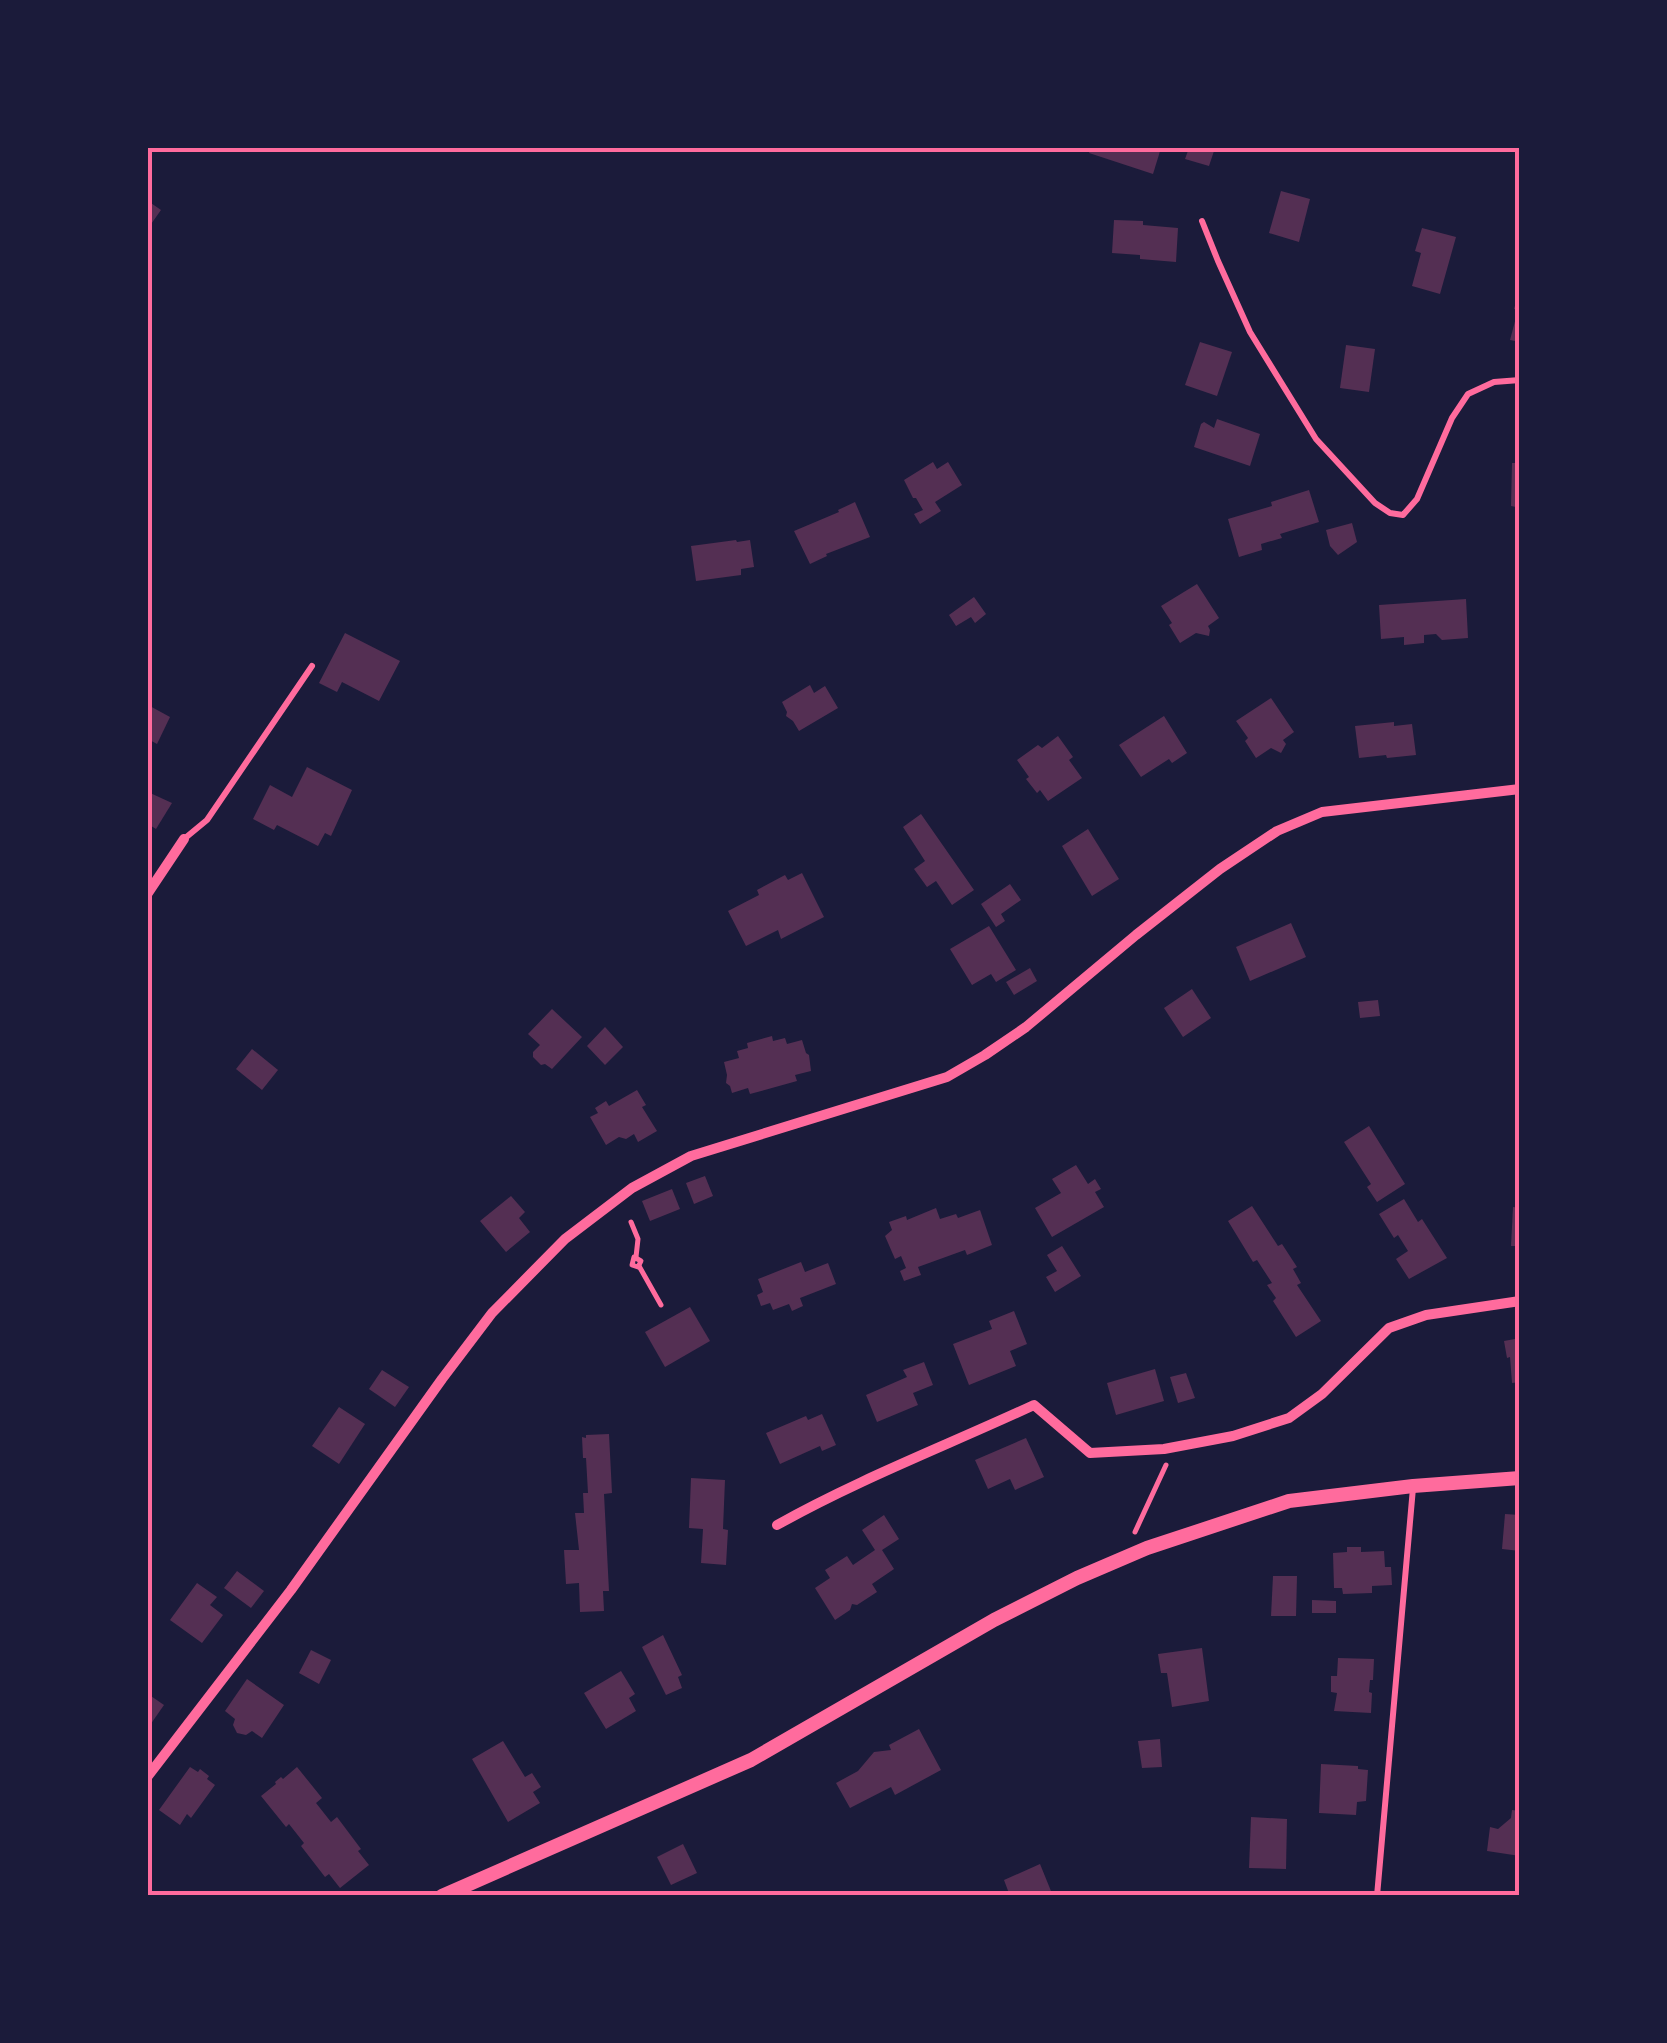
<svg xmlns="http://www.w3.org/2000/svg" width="1667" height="2043" font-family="Lato,sans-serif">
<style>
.building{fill:#542f53}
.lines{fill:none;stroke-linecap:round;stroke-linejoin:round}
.path{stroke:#ff6b9d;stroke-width:5}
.service{stroke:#ff6b9d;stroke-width:6}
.minor{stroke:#ff6b9d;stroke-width:10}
.tertiary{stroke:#ff6b9d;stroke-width:14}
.neatline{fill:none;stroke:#ff6b9d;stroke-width:4}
</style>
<rect width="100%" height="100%" fill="#1b1b3a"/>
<!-- building -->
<g class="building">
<polygon points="1091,148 1161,148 1153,174 1089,153"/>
<polygon points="1189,148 1215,148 1209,166 1185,159"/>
<polygon points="1281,191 1310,199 1299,242 1269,233"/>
<polygon points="148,201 161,210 149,227 152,229 148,236"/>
<polygon points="1114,220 1143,221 1143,225 1178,228 1176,262 1140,259 1140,255 1112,253"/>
<polygon points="1422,228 1456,237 1440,294 1412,286 1421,253 1415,251"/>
<polygon points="1519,292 1520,292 1520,342 1510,340 1518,310 1514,309"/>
<polygon points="1200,342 1232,352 1217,396 1185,385"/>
<polygon points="1346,345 1375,349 1369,392 1340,388"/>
<polygon points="1217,419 1260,434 1250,466 1194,447 1201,424 1204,422 1214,428"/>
<polygon points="933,462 937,469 948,462 962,485 935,502 941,511 920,524 914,514 923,510 916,498 913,498 904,480"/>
<polygon points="1512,463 1520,463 1520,565 1515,565 1516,507 1511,506"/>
<polygon points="1309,490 1319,522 1280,534 1282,538 1261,544 1262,550 1239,557 1228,519 1272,506 1271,502"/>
<polygon points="855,502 870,537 826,554 827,556 810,564 794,531 839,512 838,510"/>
<polygon points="1352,523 1357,542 1338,555 1330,546 1326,530"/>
<polygon points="736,540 737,542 750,540 754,567 741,569 741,575 696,581 691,546"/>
<polygon points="1197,584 1219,618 1208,626 1210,630 1209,636 1196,633 1180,643 1169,625 1172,623 1161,606"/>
<polygon points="974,597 986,614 975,623 971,617 956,626 949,615"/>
<polygon points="1466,599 1468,638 1442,640 1436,634 1424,635 1424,643 1404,645 1404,637 1381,639 1379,605"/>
<polygon points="345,633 400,661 379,701 342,682 337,692 319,683"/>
<polygon points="810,685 814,693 825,686 838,708 799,731 793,721 786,716 787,712 782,702"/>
<polygon points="1271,698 1294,732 1283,740 1286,744 1281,753 1271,748 1256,758 1245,741 1248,738 1236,721"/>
<polygon points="148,705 170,717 157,744 148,739"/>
<polygon points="1164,716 1187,753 1172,763 1169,759 1141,777 1119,745"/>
<polygon points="1394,722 1394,726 1412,724 1416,755 1387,758 1386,755 1359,758 1355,726"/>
<polygon points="1058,736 1073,757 1069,760 1082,778 1048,801 1040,790 1037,793 1026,779 1029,777 1017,760 1038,745 1042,748"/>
<polygon points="307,767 352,790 331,836 325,833 318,846 277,825 274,830 253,819 270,785 292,797"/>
<polygon points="148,792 172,803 156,829 148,824"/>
<polygon points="921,814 974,890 952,905 936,881 927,887 914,869 925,861 903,827"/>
<polygon points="1088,829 1119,879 1092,896 1062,846"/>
<polygon points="802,873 824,917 781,939 778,930 746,946 728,911 759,895 757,890 785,875 788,880"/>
<polygon points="1010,884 1021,900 1001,914 1005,921 996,927 981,904"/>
<polygon points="1291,923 1306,957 1250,981 1236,947"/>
<polygon points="989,926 1016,970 996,982 991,974 972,985 950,949"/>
<polygon points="1030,968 1037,981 1014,995 1006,982"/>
<polygon points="1192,989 1211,1018 1183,1037 1164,1008"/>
<polygon points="1378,1000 1380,1016 1360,1018 1358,1002"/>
<polygon points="552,1009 582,1037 552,1069 545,1064 541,1065 533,1057 533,1052 540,1045 528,1034"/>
<polygon points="605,1027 623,1047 605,1065 587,1046"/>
<polygon points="772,1036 773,1041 785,1038 787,1044 802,1040 806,1053 809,1055 811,1071 795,1075 797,1081 750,1094 748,1088 732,1093 730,1086 726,1083 727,1075 724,1062 739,1058 737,1051 748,1048 747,1043"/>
<polygon points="252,1049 278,1070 262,1090 236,1069"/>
<polygon points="637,1090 646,1105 642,1107 657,1131 638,1142 634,1134 626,1139 619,1137 606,1145 590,1117 598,1113 595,1108 606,1101 609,1106"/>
<polygon points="1369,1126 1405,1184 1377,1202 1367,1187 1371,1184 1344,1142"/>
<polygon points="1076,1165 1088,1184 1095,1179 1101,1189 1095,1192 1104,1207 1052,1237 1035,1208 1061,1193 1052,1179"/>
<polygon points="705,1176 713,1196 694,1204 686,1183"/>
<polygon points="672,1189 680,1209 650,1221 642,1201"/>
<polygon points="511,1196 525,1212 519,1218 530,1232 506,1252 480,1221"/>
<polygon points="1404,1199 1418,1222 1422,1219 1447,1258 1409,1279 1396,1259 1408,1251 1398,1235 1394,1238 1379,1214"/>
<polygon points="1252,1206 1278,1246 1282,1244 1297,1267 1293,1269 1301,1283 1297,1285 1321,1321 1296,1337 1273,1301 1276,1298 1267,1285 1272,1283 1257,1260 1253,1262 1228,1221"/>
<polygon points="1513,1207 1520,1208 1520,1246 1511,1246"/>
<polygon points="936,1208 940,1219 956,1214 958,1218 980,1210 992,1245 967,1255 965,1250 918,1267 921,1275 904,1281 900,1271 906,1268 901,1256 895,1259 885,1236 892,1230 889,1222 906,1216 907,1220"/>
<polygon points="1062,1246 1081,1276 1055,1292 1046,1277 1057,1271 1047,1255"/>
<polygon points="801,1262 805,1272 828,1263 836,1284 800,1298 803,1306 792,1311 789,1304 773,1310 770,1303 761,1306 757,1295 763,1292 758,1279"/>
<polygon points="690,1307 710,1341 665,1367 645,1332"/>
<polygon points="1014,1311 1027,1344 1010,1351 1016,1366 969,1385 953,1344 992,1329 989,1321"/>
<polygon points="1520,1338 1520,1382 1512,1383 1510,1357 1507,1358 1504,1341"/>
<polygon points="924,1362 933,1385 913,1393 918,1405 877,1422 866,1395 907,1377 903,1370"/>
<polygon points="1155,1369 1164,1401 1116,1415 1107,1383"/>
<polygon points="382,1370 409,1387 395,1407 369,1389"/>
<polygon points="1186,1373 1195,1398 1178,1403 1170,1377"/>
<polygon points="339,1407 365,1424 339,1464 312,1446"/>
<polygon points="822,1414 836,1445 822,1451 820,1446 780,1464 766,1433 806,1416 808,1420"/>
<polygon points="609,1434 612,1493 604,1494 609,1591 603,1591 604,1611 580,1612 579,1583 566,1584 564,1550 579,1550 575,1513 584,1513 583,1493 588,1493 586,1458 583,1458 582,1437 586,1438 586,1435"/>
<polygon points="1026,1438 1044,1477 1015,1490 1010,1479 988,1489 975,1460"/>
<polygon points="691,1478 725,1480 723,1529 728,1530 726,1565 701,1563 703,1529 689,1528"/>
<polygon points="1505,1514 1520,1515 1520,1551 1502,1549"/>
<polygon points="884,1515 899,1539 882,1550 894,1569 872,1584 877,1592 857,1605 852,1604 850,1610 835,1620 815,1588 830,1578 825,1570 847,1556 853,1565 875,1550 862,1530"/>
<polygon points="1347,1547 1361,1547 1361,1552 1384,1551 1385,1567 1391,1567 1392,1585 1372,1586 1372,1593 1343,1594 1342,1588 1334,1588 1333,1553 1347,1552"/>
<polygon points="237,1571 264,1591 251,1608 224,1588"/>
<polygon points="1273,1576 1297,1576 1296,1616 1271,1616"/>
<polygon points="197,1583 217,1597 210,1605 223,1615 202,1643 170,1620"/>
<polygon points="1312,1600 1336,1601 1336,1613 1312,1613"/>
<polygon points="663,1635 682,1675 678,1677 682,1688 666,1695 642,1647"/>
<polygon points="1202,1648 1209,1701 1172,1707 1167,1673 1161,1673 1158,1654"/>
<polygon points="311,1650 331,1660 319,1684 299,1673"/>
<polygon points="1338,1658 1374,1659 1373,1680 1370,1680 1369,1692 1372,1693 1371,1713 1334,1711 1337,1693 1331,1692 1331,1676 1337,1676"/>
<polygon points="621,1671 635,1694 629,1698 636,1711 606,1729 584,1693"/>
<polygon points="247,1679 284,1705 262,1738 252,1731 246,1735 237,1733 233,1725 235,1719 225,1711"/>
<polygon points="148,1694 164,1705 148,1728"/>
<polygon points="919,1729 941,1770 895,1795 891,1787 850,1808 836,1783 858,1771 874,1752 891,1750 889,1745"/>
<polygon points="1160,1739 1162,1767 1142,1768 1138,1741"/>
<polygon points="503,1741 525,1777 532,1773 541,1787 533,1792 540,1803 508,1822 472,1759"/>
<polygon points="1321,1764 1358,1766 1358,1769 1368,1770 1366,1801 1357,1802 1356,1815 1319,1813"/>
<polygon points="190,1767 198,1772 200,1769 209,1776 207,1779 215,1785 191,1818 187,1814 180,1825 159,1810"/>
<polygon points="297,1767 322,1798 316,1803 331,1822 337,1817 361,1849 358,1851 369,1865 340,1888 329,1874 325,1877 301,1846 304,1843 289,1824 286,1827 261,1796 276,1784 275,1782 281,1777 283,1779"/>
<polygon points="1512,1810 1520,1811 1520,1856 1487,1851 1490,1827 1498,1829 1511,1818"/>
<polygon points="1251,1817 1287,1819 1286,1869 1249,1868"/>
<polygon points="683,1844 697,1873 671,1885 657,1857"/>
<polygon points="1040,1864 1053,1896 1010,1896 1004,1880"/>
</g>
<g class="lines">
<!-- path -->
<g class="path">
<polyline points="631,1222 638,1239 636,1257"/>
<polygon points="634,1257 641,1261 638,1267 632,1265"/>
<polyline points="639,1266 661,1305"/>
<polyline points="1135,1532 1166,1465"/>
</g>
<!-- service -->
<g class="service">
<polyline points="1202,221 1218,261 1250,332 1316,439 1375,503 1390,513 1403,515 1417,499 1452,418 1468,394 1494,382 1520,380"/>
<polyline points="184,839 207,820 312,666"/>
<polyline points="1377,1896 1413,1488"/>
</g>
<!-- minor -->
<g class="minor">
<polyline points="148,893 184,839"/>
<path d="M777,1525C859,1479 948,1445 1034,1405L1090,1453L1164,1449L1233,1436L1289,1418L1322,1394L1389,1328L1426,1315L1520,1301"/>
<polyline points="148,1776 291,1590 442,1379 492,1313 565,1239 632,1188 691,1156 947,1077 985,1055 1026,1027 1136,935 1220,869 1277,831 1322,812 1520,789"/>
</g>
<!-- tertiary -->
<polyline class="tertiary" points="442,1896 751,1760 994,1620 1077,1578 1147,1548 1289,1501 1413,1486 1520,1478"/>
</g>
<!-- border -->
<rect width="1667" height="2043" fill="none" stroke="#1b1b3a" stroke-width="300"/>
<rect x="150" y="150" width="1367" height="1743" class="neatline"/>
</svg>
